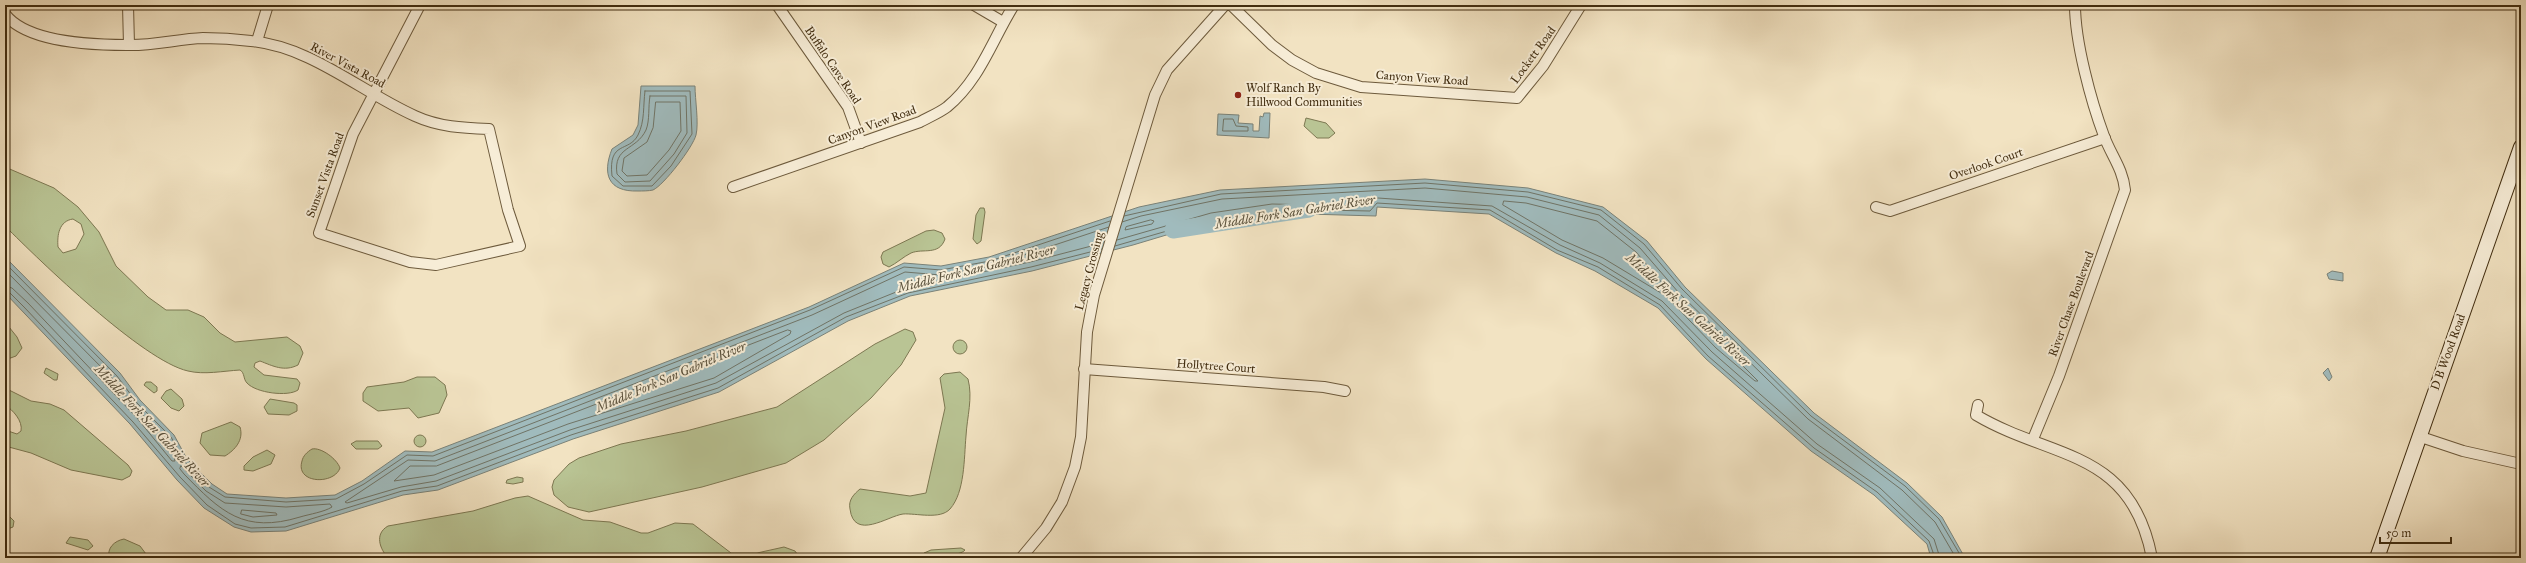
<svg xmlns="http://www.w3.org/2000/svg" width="2526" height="563" font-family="'IM FELL Great Primer',serif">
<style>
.green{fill:#b9c494;stroke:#7d7852;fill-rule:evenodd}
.water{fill:#a0bbbd;stroke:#7a8278}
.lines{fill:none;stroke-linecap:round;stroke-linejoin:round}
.shore{stroke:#707466;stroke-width:1}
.river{stroke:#a0bbbd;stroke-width:17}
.street-casing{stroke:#6d5a3c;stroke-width:12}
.secondary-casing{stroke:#412d10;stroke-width:16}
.street{stroke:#f7edd7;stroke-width:10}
.secondary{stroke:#f7edd7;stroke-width:14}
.poi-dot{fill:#8f2418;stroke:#f7edd7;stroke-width:1.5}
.labels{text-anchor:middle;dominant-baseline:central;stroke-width:4;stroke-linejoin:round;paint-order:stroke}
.street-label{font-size:12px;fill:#412d10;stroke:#f7edd7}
.poi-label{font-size:12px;fill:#412d10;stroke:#f7edd7;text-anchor:start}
.water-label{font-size:13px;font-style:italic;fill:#59503b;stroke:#f7edd7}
</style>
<rect width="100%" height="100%" fill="#f2e3c2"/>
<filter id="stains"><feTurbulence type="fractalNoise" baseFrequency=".005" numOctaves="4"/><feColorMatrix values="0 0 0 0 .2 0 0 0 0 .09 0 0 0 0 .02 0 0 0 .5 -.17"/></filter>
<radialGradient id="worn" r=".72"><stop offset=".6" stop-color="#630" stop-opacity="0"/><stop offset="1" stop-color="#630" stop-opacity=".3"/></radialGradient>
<!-- green -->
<g class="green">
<polygon points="1306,118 1326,123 1335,133 1329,138 1317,138 1304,126"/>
<path d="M5,167L54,188L78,207L99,232L116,266L148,297L166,310H188L204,317L220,333L235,342L287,337L300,346L303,353L298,365C284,372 273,366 260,361L255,363L254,367L264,375L297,379L300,383L298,390C288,397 256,393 247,383C243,379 245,373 240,370C223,371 204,375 188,371C143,361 40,261 5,226ZM73,219L81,224L84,234L76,249L63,253L58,247C57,235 59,221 73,219Z"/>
<polygon points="980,208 984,208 985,212 981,241 977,244 973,239 976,215"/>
<path d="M926,231L934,230L942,233L945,239C939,256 923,248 911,253C903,257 897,263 889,267L883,264L881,257L883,252Z"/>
<polygon points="5,322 17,337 22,348 16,356 5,360"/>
<polygon points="905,329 913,332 916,340 901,365 871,398 824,440 786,463 702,487 589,512 568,507 554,495 552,487 554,480 569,464 579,458 621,444 686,431 777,407 875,344"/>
<circle cx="960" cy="347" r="7"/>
<polygon points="46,368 58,374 57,380 54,380 44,373"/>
<path d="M960,372L968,379C973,398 967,417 966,436C964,458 965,492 950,509C940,520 916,513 903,514C888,516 854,541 850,509C848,500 854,494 860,489L910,496L926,493L945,408L940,378L944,374Z"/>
<polygon points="417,377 435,377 445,385 447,395 439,413 418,418 409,408 378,411 363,401 363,393 367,387 404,382"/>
<polygon points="146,382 151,382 157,387 157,391 154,393 144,385"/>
<path d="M5,388L31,401L50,404L64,410L128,465L132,471L130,476L122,480L71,470L31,453L5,446V430L17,434L21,431C23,421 13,410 5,405Z"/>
<polygon points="171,389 182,399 184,406 179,411 171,408 161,398 166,391"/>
<polygon points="270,399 294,403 297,405 297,411 289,415 268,414 264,407"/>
<path d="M231,422L240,427C244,440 235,450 225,456L210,455L200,443L202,433Z"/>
<circle cx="420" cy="441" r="6"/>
<polygon points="356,441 378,441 382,446 378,449 356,449 351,444"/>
<path d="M312,449C321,447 337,459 340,468C334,485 295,484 302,461C303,456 307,452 312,449Z"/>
<polygon points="267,450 275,455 271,464 253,471 244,470 244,466 253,457"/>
<polygon points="517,477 523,478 523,482 513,484 506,483 507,480"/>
<path d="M528,496L583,520L610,522L641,533H648L675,523L693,524L731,553H757L784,547L795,551L800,558H388C380,549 374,534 388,526L473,511L515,498Z"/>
<polygon points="5,512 14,521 13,527 5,530"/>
<polygon points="70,537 88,540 93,546 88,550 66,543"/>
<path d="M124,539L140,546L149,558H109C107,548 114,541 124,539Z"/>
<path d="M961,548L965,550C961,556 927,559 924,553L931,550Z"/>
<polygon points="845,556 877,557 880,558 844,558"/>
</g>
<!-- water -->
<g class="water">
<path d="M641,86H695C695,99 699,123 696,135C693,147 664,185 653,190C649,191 642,191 638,191C608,192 602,174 612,149L633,135L638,125Z"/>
<polygon points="1264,113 1270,113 1269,138 1217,135 1218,114 1239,115 1238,123 1253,124 1253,131 1259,131 1260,116 1263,117"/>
<polygon points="1425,179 1528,188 1603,207 1647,241 1685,287 1814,413 1907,483 1942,517 1965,558 1931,558 1927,544 1874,495 1811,451 1706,359 1658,308 1595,271 1556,253 1489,214 1377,207 1376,216 1273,213 1213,221 1133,245 1032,271 910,296 848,321 719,392 573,439 438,490 403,495 286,531 251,532 234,527 204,508 177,480 130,424 5,293 5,257 120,373 140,400 174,435 187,459 212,484 227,494 286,498 335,495 362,481 405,451 432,452 809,307 904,263 941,266 989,257 1139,207 1220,190"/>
<polygon points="2332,271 2343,273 2343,281 2329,279 2327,274"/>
<polygon points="2328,368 2332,377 2329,381 2323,373"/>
</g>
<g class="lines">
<!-- shore -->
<g class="shore">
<path d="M645,91H690L692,134L671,166L652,186H623L612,176C608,140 629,153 638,135C645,121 643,106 645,91Z"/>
<path d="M650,96H686L687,133L674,154L650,181L625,182L617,174C613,146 636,151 646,130C650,120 648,107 650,96Z"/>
<polygon points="656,102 680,102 681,131 669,150 647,175 627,176 622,171 624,158 647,142 653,128"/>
<polygon points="1224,119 1233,119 1236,126 1248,127 1248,131 1223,131"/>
<polygon points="1504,201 1526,203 1597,221 1636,252 1674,297 1758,381 1755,381 1716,348 1666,296 1603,258 1562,240 1503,205"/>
<polyline points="1124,216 1221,194 1425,183 1528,192 1601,210 1644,244 1682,289 1811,416 1905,486 1939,519 1962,558"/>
<polygon points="1151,220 1154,221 1152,224 1125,230 1126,227"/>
<polyline points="1122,222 1141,216 1222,199 1425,188 1527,197 1599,215 1640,248 1679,293 1808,419 1902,490 1935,522 1956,558"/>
<polyline points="1117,240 1211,213 1272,204 1366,206 1372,200 1378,198 1492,206 1560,245 1600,263 1662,301 1712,352 1817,444 1880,488 1934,539 1940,558"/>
<polyline points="1103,243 1030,262 906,288 844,313 716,383 570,430 436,481 401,487 347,503 345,502 408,460 435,461 812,315 905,272 941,275 991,266 1109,227"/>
<polyline points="1115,246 1212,218 1272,209 1370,211 1377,203 1490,210 1557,250 1598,267 1660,305 1708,356 1814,448 1877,492 1929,541 1935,558"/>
<polyline points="5,263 117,376 137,403 171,437 185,462 209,487 225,497 286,502 336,499 364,484 407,455 433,456 810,310 904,267 941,270 990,261 1110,221"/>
<polyline points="5,270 113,379 134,406 167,440 173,451 175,461 172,461 137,418 28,303 12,288 5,286"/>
<polyline points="5,291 9,292 24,307 133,422 180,477 207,505 235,524 251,528 285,527 402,491 437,486 571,435 718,388 846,317 908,293 1031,267 1102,249"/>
<polygon points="788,330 791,331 790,334 714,378 568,424 434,475 394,481 410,466 436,466"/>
<path d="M181,466L206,491L225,503L286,507L330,504L332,507C324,512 310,514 300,517C244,534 221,512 184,474L180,469Z"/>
<polygon points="242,510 276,513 277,515 253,517 241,514"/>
</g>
<!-- river -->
<polyline class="river" points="1173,230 1309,209"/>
<defs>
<g id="street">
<polyline points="128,5 129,45"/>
<polyline points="777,5 848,107 861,143"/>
<polyline points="974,5 1003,22"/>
<polyline points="1231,5 1272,45 1292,60 1316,73 1361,87 1517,98 1543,66 1581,5"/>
<path d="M5,14C27,43 93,45 127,45C152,46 178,39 203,38C219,38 235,39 251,41C312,47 361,92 415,116C439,127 463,128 489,129L508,210L520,246L436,265L410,262L319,233L353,134L420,5"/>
<polyline points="257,41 268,5"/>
<path d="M733,187L920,122C929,117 939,113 947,107C980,80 992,40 1014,5"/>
<polyline points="1876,207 1890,211 2105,138"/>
<polyline points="1084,369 1324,387 1345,391"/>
<path d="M1978,405L1976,415C2052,460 2131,448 2152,558"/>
<polyline points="2418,436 2463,451 2521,464"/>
<path d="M2033,439L2059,376L2125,190C2123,169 2111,155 2104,136C2091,101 2075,42 2075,5"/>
<polyline points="1021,558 1046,528 1062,502 1075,467 1081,437 1087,332 1094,295 1155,95 1167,70 1225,5"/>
</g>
<polyline id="secondary" points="2377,558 2521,147"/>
</defs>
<!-- street casing -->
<use href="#street" class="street-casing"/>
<!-- secondary casing -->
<use href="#secondary" class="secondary-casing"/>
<!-- street -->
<use href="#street" class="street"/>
<!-- secondary -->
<use href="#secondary" class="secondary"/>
</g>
<!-- markers -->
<circle class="poi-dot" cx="1238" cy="95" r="4"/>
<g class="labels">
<!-- street labels -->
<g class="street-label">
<text transform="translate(1533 55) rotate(-54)">Lockett Road</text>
<text transform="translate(348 65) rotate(28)">River Vista Road</text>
<text transform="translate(833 65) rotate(56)">Buffalo Cave Road</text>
<text transform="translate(1422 78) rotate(4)">Canyon View Road</text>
<text transform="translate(872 125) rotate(-20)">Canyon View Road</text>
<text transform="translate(1986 164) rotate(-19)">Overlook Court</text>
<text transform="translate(325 175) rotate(-70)">Sunset Vista Road</text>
<text transform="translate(1089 271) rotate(-75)">Legacy Crossing</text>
<text transform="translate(2071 304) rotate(-70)">River Chase Boulevard</text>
<text transform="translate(2448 352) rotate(-70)">D B Wood Road</text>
<text transform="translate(1216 366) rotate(4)">Hollytree Court</text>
</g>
<!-- poi labels -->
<g class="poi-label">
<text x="1246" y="88">Wolf Ranch By<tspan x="1246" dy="14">Hillwood Communities</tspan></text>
</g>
<!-- water labels -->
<g class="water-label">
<text transform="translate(1295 212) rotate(-9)">Middle Fork San Gabriel River</text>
<text transform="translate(976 269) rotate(-14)">Middle Fork San Gabriel River</text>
<text transform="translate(1688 310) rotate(42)">Middle Fork San Gabriel River</text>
<text transform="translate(671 377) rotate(-23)">Middle Fork San Gabriel River</text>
<text transform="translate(152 426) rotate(47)">Middle Fork San Gabriel River</text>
</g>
</g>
<!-- margin -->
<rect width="2526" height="563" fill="none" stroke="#f2e3c2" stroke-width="20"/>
<rect x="6" y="6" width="2514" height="551" fill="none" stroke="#412d10" stroke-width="2"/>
<rect x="10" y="10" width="2506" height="543" fill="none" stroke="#412d10"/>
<!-- scale -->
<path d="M2380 537v6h71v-6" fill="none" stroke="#412d10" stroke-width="2"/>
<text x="2386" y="537" font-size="12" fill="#412d10" stroke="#f7edd7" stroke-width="3" paint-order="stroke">50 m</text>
<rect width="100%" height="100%" filter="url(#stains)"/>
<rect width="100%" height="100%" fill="url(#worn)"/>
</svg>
